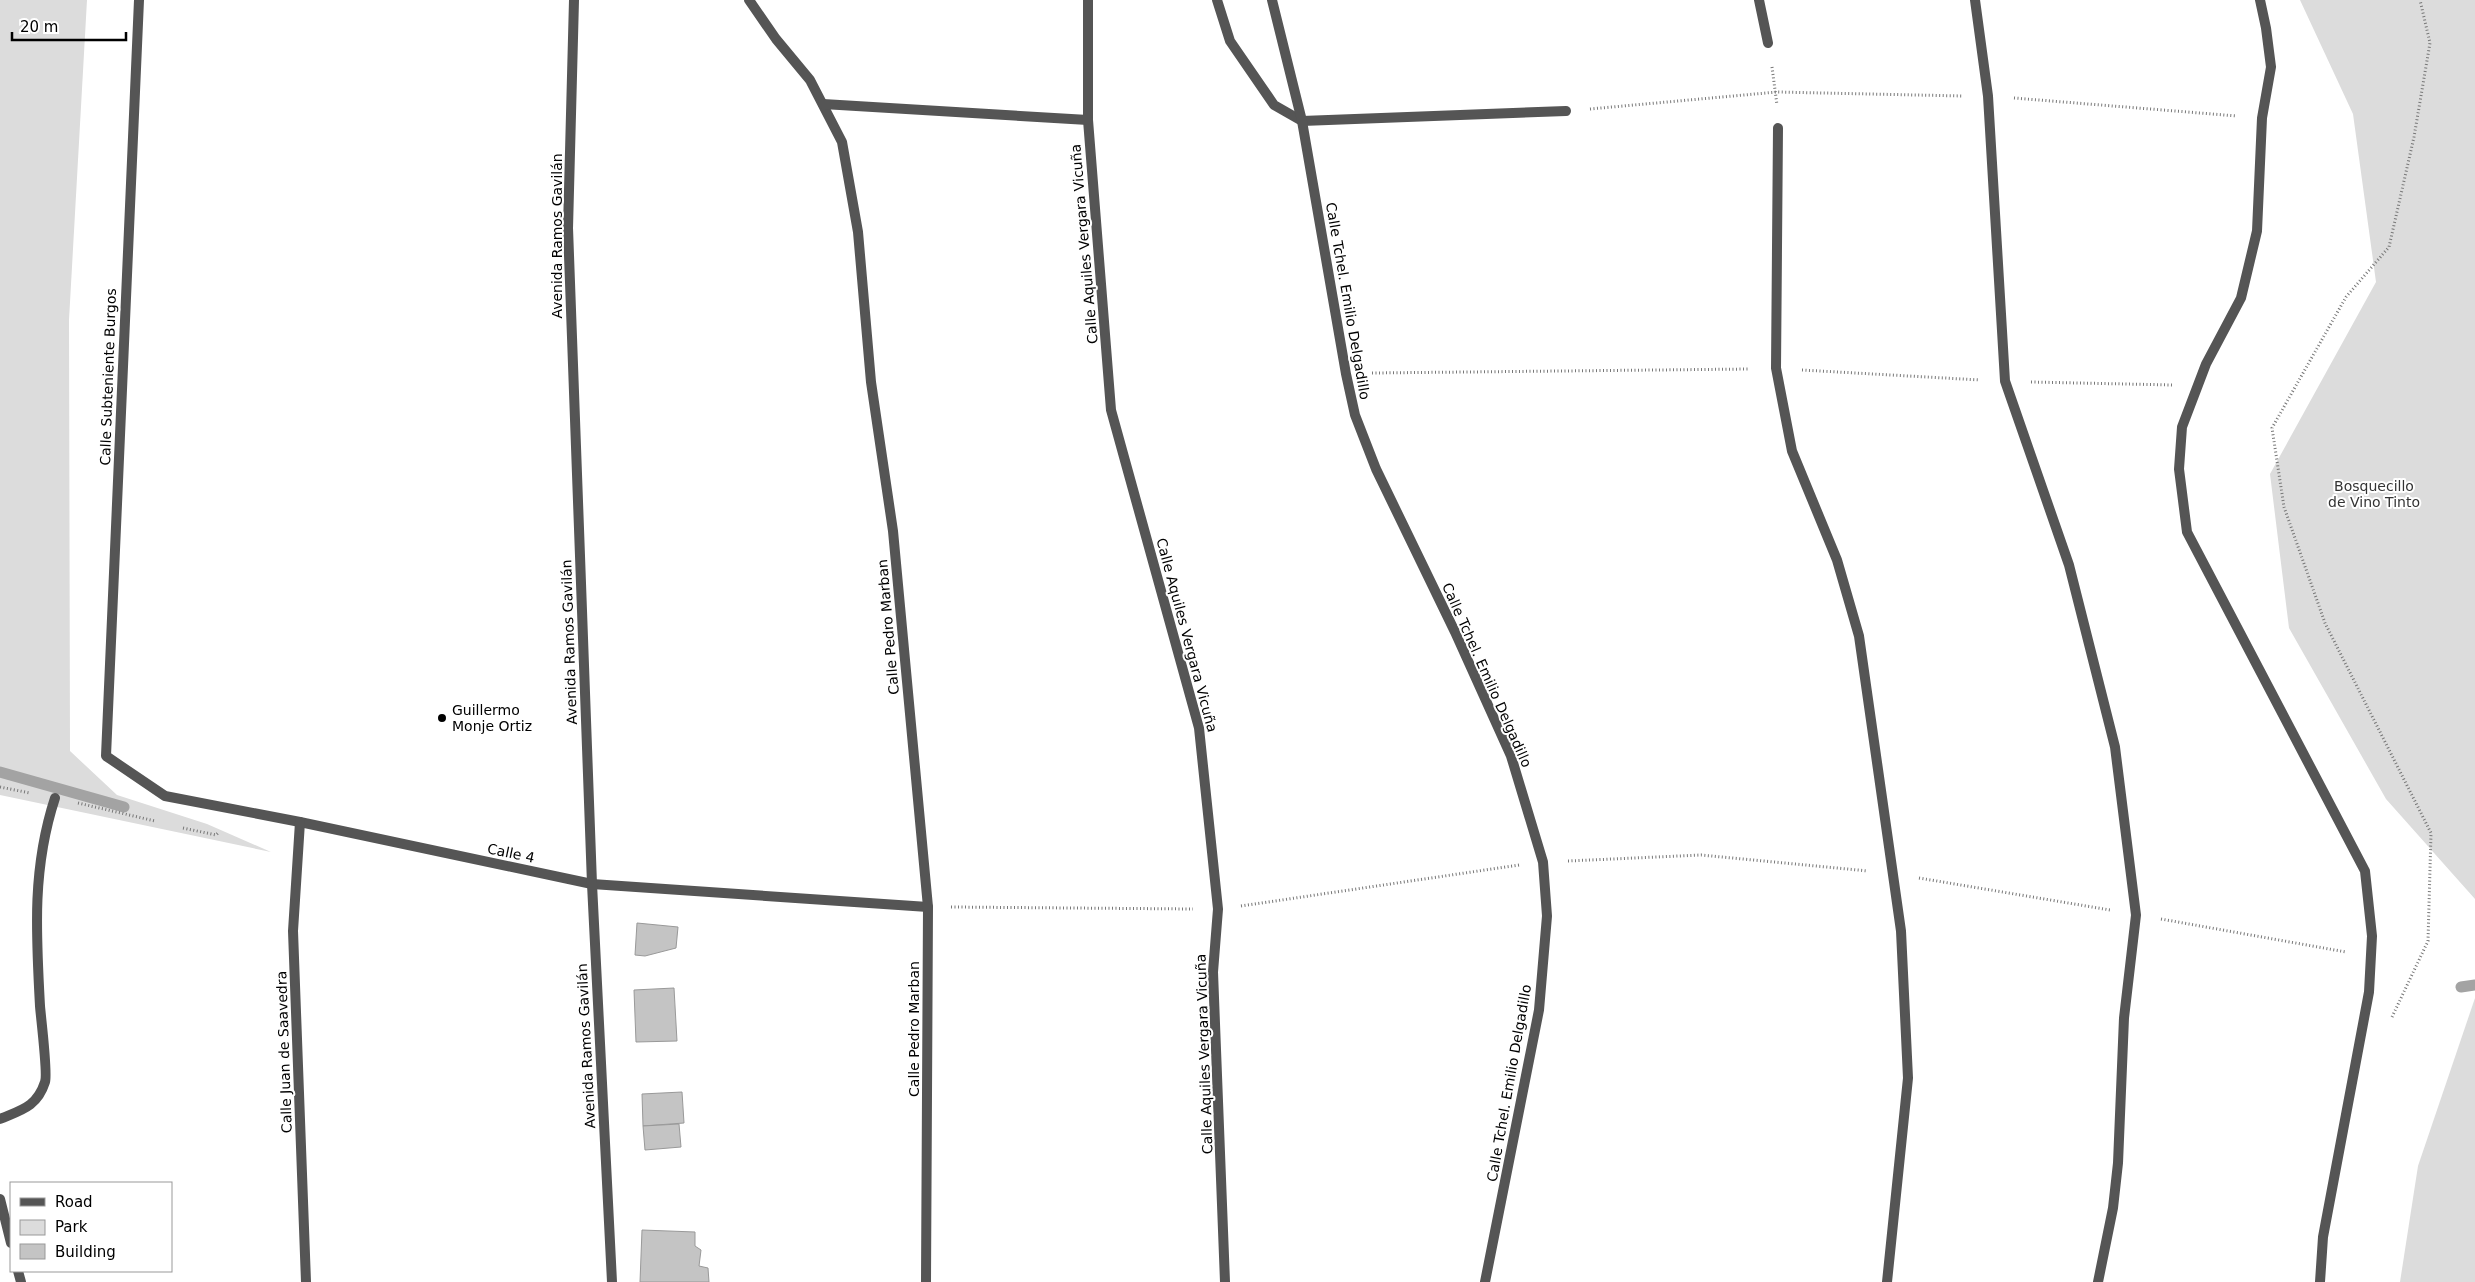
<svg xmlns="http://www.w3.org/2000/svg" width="2475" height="1282" font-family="'DejaVu Sans',sans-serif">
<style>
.green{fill:#dcdcdc}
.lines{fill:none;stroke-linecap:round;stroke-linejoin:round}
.stream{stroke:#a3a3a3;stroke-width:11}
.building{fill:#c4c4c4;stroke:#999}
.path{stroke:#777;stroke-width:3;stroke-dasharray:1 2.5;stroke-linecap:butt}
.street{stroke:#555;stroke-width:10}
.poi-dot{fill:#000;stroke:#fff;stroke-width:2}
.labels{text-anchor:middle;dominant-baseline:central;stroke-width:4;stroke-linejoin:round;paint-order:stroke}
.street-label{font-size:14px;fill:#000;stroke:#fff}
.park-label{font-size:14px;fill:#333;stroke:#fff}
.poi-label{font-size:14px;fill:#000;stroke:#fff;text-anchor:start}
</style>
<rect width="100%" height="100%" fill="#fff"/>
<!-- green -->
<g class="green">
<polygon points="0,0 87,0 69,320 70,751 117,795 207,824 271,852 0,795"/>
<polygon points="2300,0 2475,0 2475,899 2386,799 2289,628 2270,474 2376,282 2353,114"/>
<polygon points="2475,998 2475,1282 2400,1282 2418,1166"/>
</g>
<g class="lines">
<!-- stream -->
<g class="stream">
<polyline points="0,772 124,807"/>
<polyline points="2461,987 2475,985"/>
</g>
</g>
<!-- building -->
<g class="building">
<polygon points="637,923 678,927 676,948 645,956 635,955"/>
<polygon points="674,988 677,1041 636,1042 634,990"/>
<polygon points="682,1092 684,1123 643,1126 642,1094"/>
<polygon points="679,1124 681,1147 645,1150 643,1126"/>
<polygon points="642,1230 695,1232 695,1246 701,1250 699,1266 708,1268 709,1282 640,1282"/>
</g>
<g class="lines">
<!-- path -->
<g class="path">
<polyline points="1772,67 1777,105"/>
<polyline points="2014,98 2237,116"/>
<polyline points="1590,109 1777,92 1963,96"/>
<polyline points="1802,370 1980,380"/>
<polyline points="1372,373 1750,369"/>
<polyline points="2031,382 2173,385"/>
<polyline points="0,787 30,793"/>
<polyline points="78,803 155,821"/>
<polyline points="183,828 216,835 219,832"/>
<polyline points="1568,861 1701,855 1868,871"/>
<polyline points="1919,878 2110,910"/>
<polyline points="1241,906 1519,865"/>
<polyline points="951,907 1193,909"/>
<polyline points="2161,919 2346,952"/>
<polyline points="2392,1017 2428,941 2431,833 2325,623 2284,507 2272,428 2346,297 2389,247 2414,137 2430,43 2420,0"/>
</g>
<!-- street -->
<g class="street">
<polyline points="139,0 106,756 165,796 300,822 592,884 928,907"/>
<polyline points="574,0 568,228 592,884 612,1282"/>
<polyline points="749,0 776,39 810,80 842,142 858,232 871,382 893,531 928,907 926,1282"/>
<polyline points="1088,0 1088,120 1111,410 1199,728 1218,909 1213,972 1225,1282"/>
<polyline points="1217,0 1230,41 1274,105 1302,121 1566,111"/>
<polyline points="1272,0 1302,121 1346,374 1355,415 1376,469 1455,632 1511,756 1543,862 1547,916 1539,1010 1485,1282"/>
<polyline points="1759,0 1768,43"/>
<polyline points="1975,0 1988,96 2005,381 2069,565 2115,747 2136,915 2124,1018 2118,1163 2113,1208 2098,1282"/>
<polyline points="2260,0 2266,28 2271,67 2262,118 2257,231 2241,298 2206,364 2182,427 2179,469 2187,532 2365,871 2372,936 2369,992 2323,1237 2320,1282"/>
<polyline points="823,104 1088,120"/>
<polyline points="1778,128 1776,368 1792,451 1837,560 1859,636 1901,931 1908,1078 1887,1282"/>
<polyline points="300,822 293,931 306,1282"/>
<path d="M0,1119C21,1110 37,1107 45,1082C48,1074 41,1019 40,1006C36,933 32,868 55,798"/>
<polyline points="0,1199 11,1243"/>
<polyline points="18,1271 21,1282"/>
</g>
</g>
<!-- markers -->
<circle class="poi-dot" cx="442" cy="718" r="5"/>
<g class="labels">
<!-- street labels -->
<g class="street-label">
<text transform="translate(557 236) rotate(-90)">Avenida Ramos Gavilán</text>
<text transform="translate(1084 244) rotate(-95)">Calle Aquiles Vergara Vicuña</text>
<text transform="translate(1348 301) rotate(80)">Calle Tchel. Emilio Delgadillo</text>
<text transform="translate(108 377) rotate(-88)">Calle Subteniente Burgos</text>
<text transform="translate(888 627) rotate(-95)">Calle Pedro Marban</text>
<text transform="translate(1187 635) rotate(75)">Calle Aquiles Vergara Vicuña</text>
<text transform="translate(569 642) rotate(-92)">Avenida Ramos Gavilán</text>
<text transform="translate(1487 675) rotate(66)">Calle Tchel. Emilio Delgadillo</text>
<text transform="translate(511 853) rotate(12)">Calle 4</text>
<text transform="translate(914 1029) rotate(-90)">Calle Pedro Marban</text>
<text transform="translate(586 1046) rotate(-93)">Avenida Ramos Gavilán</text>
<text transform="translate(284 1052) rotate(-92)">Calle Juan de Saavedra</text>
<text transform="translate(1204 1054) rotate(-92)">Calle Aquiles Vergara Vicuña</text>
<text transform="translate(1509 1083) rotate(-80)">Calle Tchel. Emilio Delgadillo</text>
</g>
<!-- park labels -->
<g class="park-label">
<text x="2374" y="486">Bosquecillo<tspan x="2374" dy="16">de Vino Tinto</tspan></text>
</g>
<!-- poi labels -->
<g class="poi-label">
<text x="452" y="710">Guillermo<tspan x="452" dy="16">Monje Ortiz</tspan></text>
</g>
</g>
<!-- legend -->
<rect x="10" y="1182" width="162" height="90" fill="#ffffff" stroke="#999999"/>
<rect x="20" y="1198" width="25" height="8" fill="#555555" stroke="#999999"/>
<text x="55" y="1207" font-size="15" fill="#000000">Road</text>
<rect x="20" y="1220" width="25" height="15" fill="#dcdcdc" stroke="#999999"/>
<text x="55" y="1232" font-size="15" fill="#000000">Park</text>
<rect x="20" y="1244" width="25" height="15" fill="#c4c4c4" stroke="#999999"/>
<text x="55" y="1257" font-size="15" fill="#000000">Building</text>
<!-- scale -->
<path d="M12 32v8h114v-8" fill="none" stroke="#000000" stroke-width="2.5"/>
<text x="20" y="32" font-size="15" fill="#000000" stroke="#ffffff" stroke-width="4" paint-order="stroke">20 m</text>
</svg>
